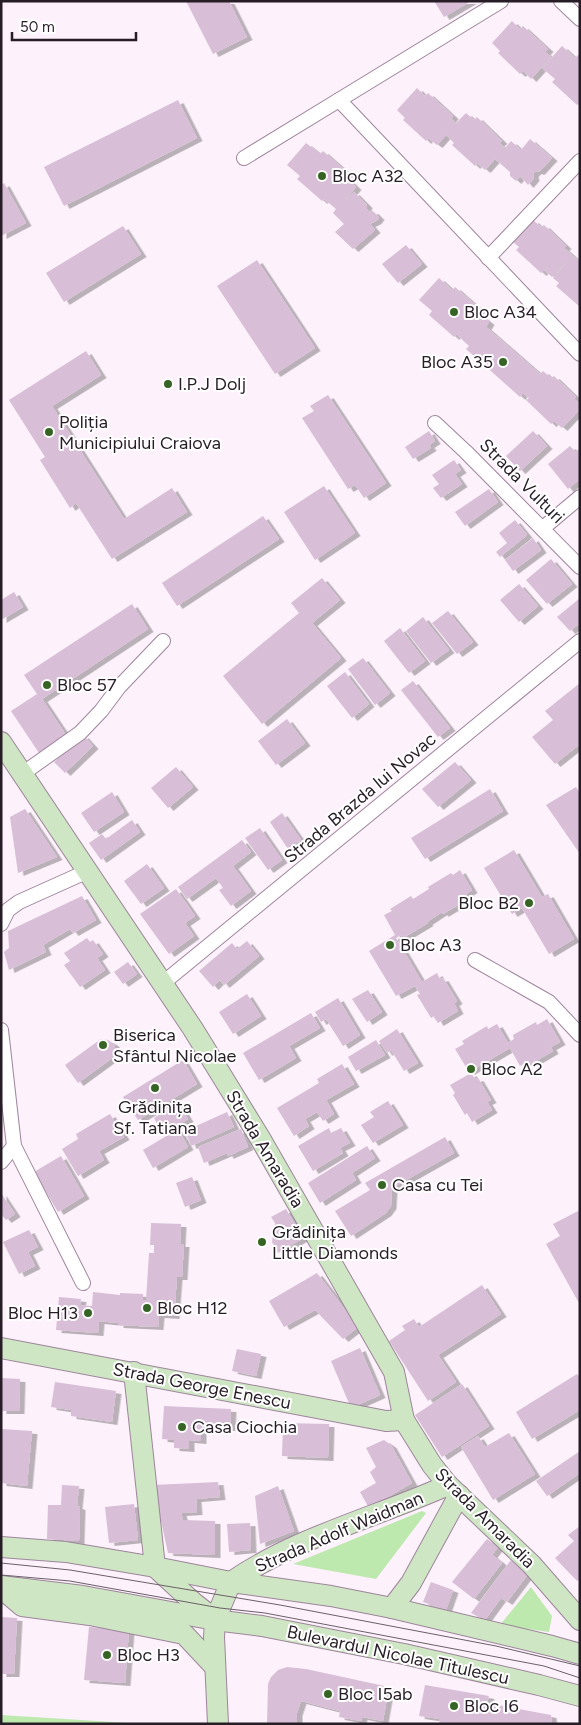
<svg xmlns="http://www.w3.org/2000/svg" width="581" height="1725" font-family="Figtree,sans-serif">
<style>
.green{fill:#bde8ae}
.building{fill:#d8bed6;filter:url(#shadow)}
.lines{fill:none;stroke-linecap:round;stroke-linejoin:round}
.street-casing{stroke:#9e859c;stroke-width:16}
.secondary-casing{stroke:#9e859c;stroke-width:22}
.street{stroke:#fff;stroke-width:14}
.secondary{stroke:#cee6c3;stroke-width:20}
.tram{stroke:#6b6069;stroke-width:1}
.poi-dot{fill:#366424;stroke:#fff;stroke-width:2}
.labels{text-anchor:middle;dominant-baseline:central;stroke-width:4;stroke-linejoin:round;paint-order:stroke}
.poi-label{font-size:18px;fill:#271d26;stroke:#fff;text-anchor:start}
.street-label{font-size:18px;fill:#271d26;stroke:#fff}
</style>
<defs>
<filter id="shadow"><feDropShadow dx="5.5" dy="3" stdDeviation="0" flood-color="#0004"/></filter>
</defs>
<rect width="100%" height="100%" fill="#fdf1fb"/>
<!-- green -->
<g class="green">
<polygon points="422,1511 426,1513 376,1579 293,1564"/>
<polygon points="531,1587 552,1616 549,1632 500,1625"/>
<polygon points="1,1715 145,1724 1,1724"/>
</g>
<!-- building -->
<g class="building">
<polygon points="186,1 229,1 247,37 213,54"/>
<polygon points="434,1 471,1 444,17"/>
<polygon points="512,21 520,29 523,26 548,49 545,52 551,57 531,79 523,71 520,74 498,53 500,51 492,43"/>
<polygon points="562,46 575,58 578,55 580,56 580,102 577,105 552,82 555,79 542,68"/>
<polygon points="417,88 425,96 428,93 453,116 451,119 456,123 466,113 474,120 477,117 502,141 499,143 505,148 511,141 521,150 530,139 552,158 539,172 536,171 533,174 534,178 528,185 520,176 516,181 510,176 510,172 495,159 485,170 477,163 475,166 452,145 454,143 446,135 437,145 428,138 426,141 403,120 405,118 397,110"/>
<polygon points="178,100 197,138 64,206 44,167"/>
<polygon points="306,143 320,154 323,151 348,173 345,176 356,187 342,203 354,192 367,205 366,208 369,212 373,211 379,217 376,221 370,224 375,230 353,249 335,232 344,224 333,213 336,209 324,199 322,201 297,179 300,176 287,165"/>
<polygon points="4,183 26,223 1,236 1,185"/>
<polygon points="533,220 541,227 544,225 566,246 564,248 573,256 552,277 544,270 541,273 516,250 519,247 513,242"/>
<polygon points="123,226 141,254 64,302 46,273"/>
<polygon points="406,245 422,264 398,283 382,264"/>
<polygon points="573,256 580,262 580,307 556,286 559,283 553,278"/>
<polygon points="257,260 315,348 275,374 217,286"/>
<polygon points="439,278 452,290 455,287 480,309 477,312 489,322 486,327 540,374 543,371 551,378 554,376 576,397 574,399 580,404 580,409 562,428 554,421 551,424 526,400 529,398 523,393 520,397 466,349 469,346 456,334 454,337 429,315 432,311 419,300"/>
<polygon points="86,351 101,375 52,406 124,519 172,488 187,512 112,559 76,503 70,508 40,460 45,457 9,400"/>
<polygon points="328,395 386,483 364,498 355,485 348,489 302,418 314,411 310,406"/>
<polygon points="429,431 435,441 429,445 431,448 413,459 405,447"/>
<polygon points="533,431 547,446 520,471 506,456"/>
<polygon points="570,446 576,452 580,448 580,479 568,489 548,464"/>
<polygon points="454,460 461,470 455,474 462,484 441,498 433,488 439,484 432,475"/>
<polygon points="324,486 355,533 315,560 284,512"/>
<polygon points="489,489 498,502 465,526 455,512"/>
<polygon points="263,516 279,539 177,606 162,583"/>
<polygon points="515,520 527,535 500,557 496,552 507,543 499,533"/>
<polygon points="533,538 541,550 513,571 505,560"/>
<polygon points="551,559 572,584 547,604 526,580"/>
<polygon points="322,578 340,600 312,623 341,658 262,724 223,676 299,613 291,603"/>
<polygon points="519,584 538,606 519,622 500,600"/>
<polygon points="14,592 23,607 1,620 1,600"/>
<polygon points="580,598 580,623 570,631 557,617"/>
<polygon points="132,604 148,629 42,699 68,738 41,756 11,711 37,694 24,675"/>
<polygon points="448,611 473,642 457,654 432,623"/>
<polygon points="423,617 449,650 431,663 406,631"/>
<polygon points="400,628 425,661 409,673 384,641"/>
<polygon points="363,658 390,693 375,705 348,669"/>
<polygon points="345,672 369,704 352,718 327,686"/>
<polygon points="413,681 450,728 438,737 401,690"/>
<polygon points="580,683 580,744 555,764 532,737 553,720 545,711"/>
<polygon points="287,719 305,743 276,765 258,741"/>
<polygon points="83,735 93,746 65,773 54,762"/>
<polygon points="455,762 471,780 438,807 422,789"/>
<polygon points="176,767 193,787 168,808 151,788"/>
<polygon points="576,787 580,793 580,854 546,805"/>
<polygon points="490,789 503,811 425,859 411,838"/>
<polygon points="112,792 124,812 94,832 81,813"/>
<polygon points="25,809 57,857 18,873 10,817"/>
<polygon points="282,813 301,840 288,849 270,822"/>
<polygon points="132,820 140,832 101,860 89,843 102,834 106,839"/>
<polygon points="260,828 282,860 268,870 245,838"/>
<polygon points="242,840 251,852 233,866 251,891 231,906 219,890 223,888 216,878 187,899 178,887"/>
<polygon points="514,850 542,897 548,894 574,939 549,954 522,908 512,914 484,868"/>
<polygon points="147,864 164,888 141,904 124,881"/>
<polygon points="460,870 472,890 466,894 468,899 443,914 442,912 427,922 428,923 403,938 401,935 396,938 422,982 437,973 440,979 443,978 457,1001 454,1003 458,1011 438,1023 434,1016 431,1018 417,995 420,994 415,986 396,996 369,951 395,935 384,915 392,911 390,909 411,896 413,899 429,889 428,887 451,873 453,875"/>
<polygon points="176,889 195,916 185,923 194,936 169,954 140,914"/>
<polygon points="82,896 96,920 73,933 70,929 43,945 46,952 9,970 4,952 9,948 8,931"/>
<polygon points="87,938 90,942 93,940 103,954 97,958 105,970 80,987 64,965 70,961 64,953"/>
<polygon points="247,941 259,956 224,985 220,980 213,987 199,971 232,943 237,949"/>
<polygon points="128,962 137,974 123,984 114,972"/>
<polygon points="368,990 382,1012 367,1022 352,999"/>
<polygon points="247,994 261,1016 233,1034 219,1012"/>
<polygon points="338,998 360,1035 343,1046 326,1019 321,1022 315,1012"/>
<polygon points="311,1013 320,1028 289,1046 296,1058 259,1080 243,1053"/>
<polygon points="547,1019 560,1042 551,1047 553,1051 529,1065 527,1062 520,1066 510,1048 469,1072 455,1049 464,1044 462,1041 487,1026 488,1029 497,1024 508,1043 514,1039 513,1035 536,1022 537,1025"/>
<polygon points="397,1029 418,1063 404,1071 391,1050 387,1053 379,1041"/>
<polygon points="101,1039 108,1040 114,1044 116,1052 115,1056 78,1083 65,1065"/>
<polygon points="376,1040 385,1055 356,1071 348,1057"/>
<polygon points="183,1060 197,1084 138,1120 123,1097"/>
<polygon points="342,1064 354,1084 326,1100 334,1114 323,1121 317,1112 305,1119 309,1126 294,1136 277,1108 319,1083 317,1079"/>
<polygon points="471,1073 475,1079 478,1078 491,1100 487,1102 492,1110 472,1122 467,1113 465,1115 453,1095 455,1093 450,1085"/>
<polygon points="388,1101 403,1125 373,1143 361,1125 374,1117 370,1112"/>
<polygon points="178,1103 188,1119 163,1134 154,1118"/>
<polygon points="227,1112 234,1127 191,1146 185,1131"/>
<polygon points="110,1114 124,1137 99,1151 104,1160 78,1176 62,1149 78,1139 76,1134"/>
<polygon points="329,1128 331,1133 341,1128 350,1143 340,1148 343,1153 313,1171 298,1146"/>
<polygon points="178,1129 188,1147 153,1168 143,1150"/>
<polygon points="241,1129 248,1147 228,1156 227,1153 204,1163 198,1147"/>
<polygon points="445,1137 454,1153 392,1188 391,1206 386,1213 351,1236 335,1211 370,1190 365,1183"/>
<polygon points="367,1146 375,1158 352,1173 356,1180 320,1203 308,1183"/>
<polygon points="61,1156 84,1196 58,1212 34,1172"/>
<polygon points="192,1177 201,1200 185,1207 176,1183"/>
<polygon points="1,1193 15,1214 6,1220 1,1214"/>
<polygon points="286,1209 303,1238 278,1253 272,1242 275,1223 271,1217"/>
<polygon points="580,1210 580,1305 546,1244 560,1236 553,1224"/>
<polygon points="151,1223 181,1224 180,1244 184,1244 182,1277 177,1277 174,1316 159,1315 158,1327 118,1325 118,1323 99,1321 98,1333 56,1330 59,1297 81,1299 80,1305 92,1306 93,1292 120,1295 120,1293 143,1294 143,1300 146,1300 149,1253 154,1253 154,1245 150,1245"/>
<polygon points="29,1230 38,1247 28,1252 35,1266 19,1274 3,1242"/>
<polygon points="317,1273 358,1327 343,1339 315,1310 284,1327 269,1301"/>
<polygon points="482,1285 501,1314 438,1355 456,1382 428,1401 389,1341 405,1330 402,1326 414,1319 419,1327"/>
<polygon points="360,1348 380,1395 351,1408 331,1361"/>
<polygon points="237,1349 261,1354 256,1376 232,1371"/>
<polygon points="577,1374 580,1377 580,1410 532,1439 516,1412"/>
<polygon points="1,1378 20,1379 19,1411 1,1411"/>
<polygon points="55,1382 116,1391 112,1422 71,1416 71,1410 51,1407"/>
<polygon points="462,1384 489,1426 442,1457 415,1415"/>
<polygon points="164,1406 231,1409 230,1428 201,1426 201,1441 189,1440 189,1449 174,1448 174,1440 162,1439"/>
<polygon points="283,1423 329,1424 328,1458 282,1456"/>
<polygon points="1,1429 32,1431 27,1486 1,1483"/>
<polygon points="509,1433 535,1474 493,1500 461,1447 478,1436 485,1447"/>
<polygon points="384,1440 391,1445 412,1483 369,1508 360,1492 376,1483 370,1472 376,1467 366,1448"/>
<polygon points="580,1451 580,1473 547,1496 536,1481"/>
<polygon points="218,1482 220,1497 196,1499 197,1512 181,1513 183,1520 215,1521 215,1555 168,1553 153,1485"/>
<polygon points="62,1485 79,1486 77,1506 80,1507 79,1541 47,1539 48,1505 61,1505"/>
<polygon points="278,1486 294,1531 260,1544 255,1496"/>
<polygon points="134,1504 138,1540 109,1543 105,1507"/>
<polygon points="250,1523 251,1550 229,1552 227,1524"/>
<polygon points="580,1526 580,1578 577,1581 555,1558 574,1541 568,1535"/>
<polygon points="487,1539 498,1547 492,1555 502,1563 474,1599 452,1582"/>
<polygon points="511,1560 528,1574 507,1602 501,1598 485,1620 471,1613"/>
<polygon points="431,1582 453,1590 446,1610 423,1602"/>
<polygon points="1,1617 17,1618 14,1674 1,1674"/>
<polygon points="89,1627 129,1630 125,1683 84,1680"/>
<polygon points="287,1667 306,1669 389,1687 383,1721 362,1717 361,1721 339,1717 340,1711 301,1701 297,1713 297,1724 267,1724 268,1684 271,1677 278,1670"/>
<polygon points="425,1685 489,1696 487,1703 551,1715 552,1724 439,1724 440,1719 419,1716"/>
</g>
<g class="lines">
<defs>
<g id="street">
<polyline points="561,1 580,19"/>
<polyline points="339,100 501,1"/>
<polyline points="244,158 339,100 580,354"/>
<polyline points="488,258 580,161"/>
<polyline points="435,423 466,452 580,567"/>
<polyline points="543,528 580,497"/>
<polyline points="22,774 80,733 101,711 119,687 163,641"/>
<polyline points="1,924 8,910 19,902 88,871"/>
<polyline points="475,960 549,1002 580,1035"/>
<polyline points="163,983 580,641"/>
<polyline points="1,1030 14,1146 83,1283"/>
<polyline points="1,1162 14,1146"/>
</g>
<g id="secondary">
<polyline points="1,742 193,1029 260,1138 394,1372 404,1420 432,1465 448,1485 532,1565 580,1620"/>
<polyline points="1,1348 386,1421 404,1420"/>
<polyline points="134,1372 155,1567 194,1603 213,1618"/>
<polyline points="1,1547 66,1552 155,1567 231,1582 331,1596 392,1608 552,1646 580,1654"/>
<path d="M231,1582C296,1537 377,1517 448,1485"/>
<polyline points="1,1586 83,1596 215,1620 262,1626 404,1654 539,1685 580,1696"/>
<polyline points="1,1588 22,1606 90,1615 184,1634 215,1667"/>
<polyline points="392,1608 411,1583 459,1495"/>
<polyline points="218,1724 214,1637 215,1620 231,1582"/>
</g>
</defs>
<!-- street casing -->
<use href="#street" class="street-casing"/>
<!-- secondary casing -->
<use href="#secondary" class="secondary-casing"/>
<!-- street -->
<use href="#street" class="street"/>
<!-- secondary -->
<use href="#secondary" class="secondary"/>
<!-- tram -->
<g class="tram">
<polyline points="1,1563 70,1570 280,1605 496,1646 580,1666"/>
<polyline points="1,1575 70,1581 220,1608 265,1613 544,1666 580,1678"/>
</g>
</g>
<!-- markers -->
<g class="poi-dot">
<circle cx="322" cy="176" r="5"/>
<circle cx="454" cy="312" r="5"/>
<circle cx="503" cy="362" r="5"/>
<circle cx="168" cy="384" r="5"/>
<circle cx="49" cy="432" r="5"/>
<circle cx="47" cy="685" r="5"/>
<circle cx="529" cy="903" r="5"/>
<circle cx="390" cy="945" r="5"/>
<circle cx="103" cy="1045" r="5"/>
<circle cx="471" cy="1069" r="5"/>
<circle cx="155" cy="1088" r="5"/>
<circle cx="382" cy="1185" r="5"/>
<circle cx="262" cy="1242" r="5"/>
<circle cx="147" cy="1308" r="5"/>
<circle cx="88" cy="1313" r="5"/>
<circle cx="182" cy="1427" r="5"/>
<circle cx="107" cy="1655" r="5"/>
<circle cx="328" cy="1694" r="5"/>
<circle cx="454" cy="1706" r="5"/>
</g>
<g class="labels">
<!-- poi labels -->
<g class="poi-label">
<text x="332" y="176">Bloc A32</text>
<text x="464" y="312">Bloc A34</text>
<text x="493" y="362" text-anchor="end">Bloc A35</text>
<text x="178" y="384">I.P.J Dolj</text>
<text x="59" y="422">Poliția<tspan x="59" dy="21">Municipiului Craiova</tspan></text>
<text x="57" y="685">Bloc 57</text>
<text x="519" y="903" text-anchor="end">Bloc B2</text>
<text x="400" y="945">Bloc A3</text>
<text x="113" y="1035">Biserica<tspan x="113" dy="21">Sfântul Nicolae</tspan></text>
<text x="481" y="1069">Bloc A2</text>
<text x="155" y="1107" text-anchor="middle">Grădinița<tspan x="155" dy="21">Sf. Tatiana</tspan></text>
<text x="392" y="1185">Casa cu Tei</text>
<text x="272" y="1232">Grădinița<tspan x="272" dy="21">Little Diamonds</tspan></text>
<text x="157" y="1308">Bloc H12</text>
<text x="78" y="1313" text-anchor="end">Bloc H13</text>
<text x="192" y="1427">Casa Ciochia</text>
<text x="117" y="1655">Bloc H3</text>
<text x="338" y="1694">Bloc I5ab</text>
<text x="464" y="1706">Bloc I6</text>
</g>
<!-- street labels -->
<g class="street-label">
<text transform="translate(522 481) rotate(45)">Strada Vulturi</text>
<text transform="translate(360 798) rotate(-40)">Strada Brazda lui Novac</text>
<text transform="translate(265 1149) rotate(59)">Strada Amaradia</text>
<text transform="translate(202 1386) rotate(11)">Strada George Enescu</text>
<text transform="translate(485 1518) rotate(45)">Strada Amaradia</text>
<text transform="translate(339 1532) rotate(-23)">Strada Adolf Waidman</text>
<text transform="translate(398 1655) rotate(12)">Bulevardul Nicolae Titulescu</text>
</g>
</g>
<!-- border -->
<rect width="581" height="1725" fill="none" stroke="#271d26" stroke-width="5"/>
<!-- scale -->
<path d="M12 32v8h124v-8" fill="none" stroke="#271d26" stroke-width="2.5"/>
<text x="20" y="32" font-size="15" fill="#271d26" stroke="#ffffff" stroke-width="4" paint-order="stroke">50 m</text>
</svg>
